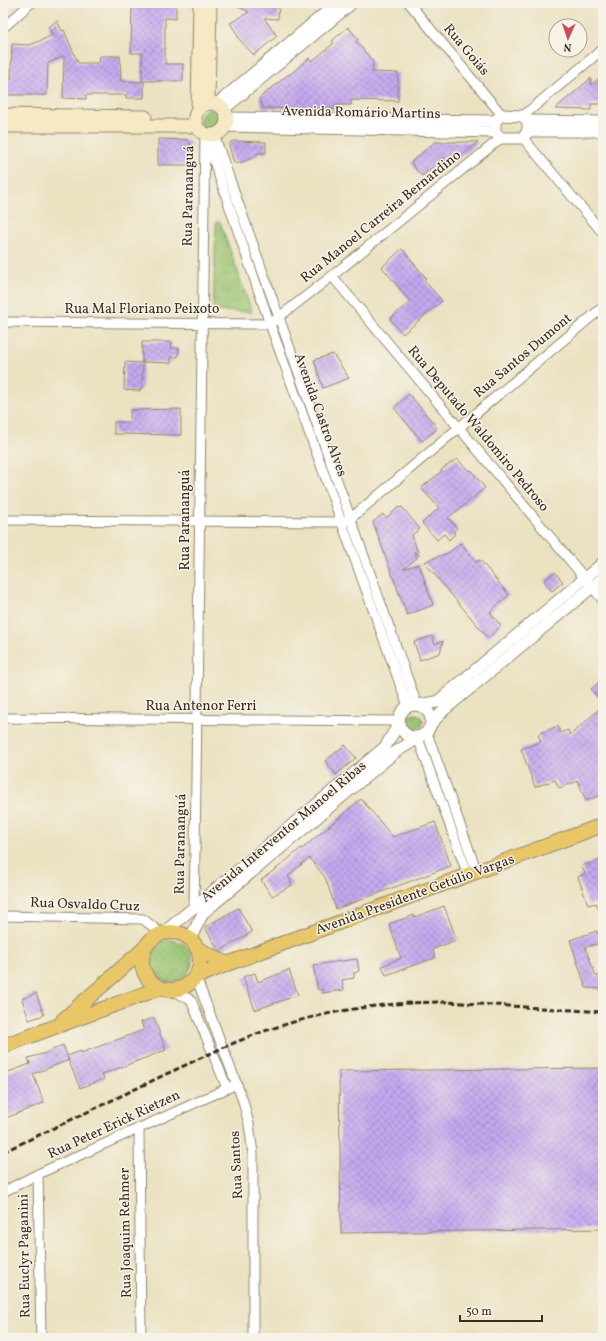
<svg xmlns="http://www.w3.org/2000/svg" width="606" height="1341" font-family="Vollkorn,serif">
<style>
.grass{fill:url(#grass-dots);stroke:#6b7848}
.park{fill:url(#park-crowns);stroke:#6b7848}
.building{fill:url(#building-cross-hatch)}
.lines{fill:none;stroke-linecap:round;stroke-linejoin:round}
.minor-casing{stroke:#928670;stroke-width:11}
.tertiary-casing{stroke:#928670;stroke-width:13}
.secondary-casing{stroke:#928670;stroke-width:15}
.primary-casing{stroke:#928670;stroke-width:16}
.minor{stroke:#fff;stroke-width:9}
.tertiary{stroke:#fff;stroke-width:11}
.secondary{stroke:#f6e9c3;stroke-width:13}
.primary{stroke:#e9c769;stroke-width:14}
.rail{stroke:#3b2a1e;stroke-width:3;stroke-dasharray:6 3;stroke-linecap:butt}
.labels{text-anchor:middle;dominant-baseline:central;stroke-width:3;stroke-linejoin:round;paint-order:stroke}
.street-label{font-size:14px;fill:#3b2a1e;stroke:#f7f3e8}
</style>
<defs>
<pattern id="grass-dots" width="8" height="8" patternUnits="userSpaceOnUse"><rect width="8" height="8" fill="#9bc572"/><path d="M2 2h.1M6 6h.1" fill="none" stroke="#86a962" stroke-width="1.8" stroke-linecap="round"/></pattern>
<pattern id="park-crowns" width="20" height="18" patternUnits="userSpaceOnUse"><rect width="20" height="18" fill="#9bc572"/><path d="M2 6a3 3 0 1 1 6 0M12 15a3 3 0 1 1 6 0" fill="none" stroke="#86a962"/></pattern>
<pattern id="building-cross-hatch" width="8" height="8" patternUnits="userSpaceOnUse"><rect width="8" height="8" fill="#c5a8f0"/><path d="M0 0l8 8M0 8l8-8" fill="none" stroke="#a189c2"/></pattern>
</defs>
<rect width="100%" height="100%" fill="#f7f3e8"/>
<filter id="ink" filterUnits="userSpaceOnUse"><feTurbulence type="fractalNoise" baseFrequency=".025" numOctaves="2"/><feDisplacementMap in="SourceGraphic" scale="8" xChannelSelector="R" yChannelSelector="G"/><feConvolveMatrix kernelMatrix="1 2 1 2 8 2 1 2 1" color-interpolation-filters="sRGB"/></filter>
<filter id="wash" filterUnits="userSpaceOnUse"><feTurbulence type="fractalNoise" baseFrequency=".012" numOctaves="4" result="noise"/><feDisplacementMap in="SourceGraphic" scale="16" xChannelSelector="R" yChannelSelector="G"/><feGaussianBlur stdDeviation="0.9" result="paint"/><feColorMatrix in="noise" values="0 0 0 0 0 0 0 0 0 0 0 0 0 0 0 0 0 1.4 0 .05"/><feComposite in="paint" operator="in"/></filter>
<g filter="url(#wash)">
<rect width="100%" height="100%" fill="#eae2c1"/>
<!-- grass -->
<g class="grass">
<path d="M214,108C228,115 217,133 203,129C195,119 204,108 214,108Z"/>
<circle cx="415" cy="722" r="8"/>
<circle cx="171" cy="961" r="21"/>
</g>
<!-- park -->
<polygon class="park" points="216,222 220,222 252,312 213,311"/>
<g id="blocks">
<!-- building -->
<g class="building">
<polygon points="132,3 176,3 176,19 165,18 165,64 183,64 183,81 142,81 142,53 131,53"/>
<polygon points="232,3 279,3 278,19 264,18 277,36 254,55 237,37 238,36 230,23 249,12"/>
<polygon points="57,21 62,31 64,30 78,63 99,63 100,56 120,56 121,81 144,82 144,98 126,98 126,95 86,95 86,99 63,98 64,56 48,63 47,95 3,95 3,79 11,79 12,44 30,45 53,35 48,27"/>
<polygon points="348,27 358,39 356,41 373,62 372,72 398,73 398,101 351,100 351,105 335,105 334,109 263,108 259,98 289,74 289,75 309,58 312,61 334,43 332,41"/>
<polygon points="603,75 603,104 591,104 591,110 555,109 591,78 591,85"/>
<polygon points="158,139 188,140 190,142 190,165 158,165"/>
<polygon points="232,141 266,142 266,153 257,153 257,156 240,163 234,163 229,145"/>
<polygon points="435,142 478,142 449,166 444,157 422,176 416,170 411,162"/>
<polygon points="402,249 426,278 424,280 442,301 403,334 390,319 410,301 382,267"/>
<polygon points="142,342 172,342 171,348 179,348 178,357 171,357 171,363 142,362"/>
<polygon points="333,354 349,378 323,388 314,360"/>
<polygon points="125,362 143,363 142,388 140,388 140,391 124,390"/>
<polygon points="409,394 436,426 436,430 422,441 394,408"/>
<polygon points="181,409 181,435 114,434 114,422 130,422 130,410"/>
<polygon points="457,459 469,471 471,470 485,488 448,518 457,528 453,532 455,534 449,540 444,534 437,540 422,523 439,508 421,488 442,471 441,470"/>
<polygon points="399,507 400,508 402,507 420,529 412,535 419,556 414,551 417,558 403,569 419,564 433,605 407,615 373,522 383,514 386,518"/>
<polygon points="461,543 476,562 480,560 509,595 490,612 501,626 488,638 424,562 448,553"/>
<polygon points="555,572 563,582 552,591 544,581"/>
<polygon points="432,636 435,644 443,641 440,653 420,660 414,642"/>
<polygon points="603,679 603,704 591,689"/>
<polygon points="603,706 603,794 586,801 578,781 559,788 555,780 535,787 521,749 541,742 538,734 558,726 560,733 568,730 570,735"/>
<polygon points="345,745 356,758 336,775 325,761"/>
<polygon points="361,799 393,837 435,822 451,866 336,909 325,877 309,858 288,876 292,885 272,896 261,880 280,866 301,848 302,849"/>
<polygon points="603,859 603,920 596,903 588,905 578,877 585,874 582,866"/>
<polygon points="444,906 457,940 433,949 435,958 386,975 382,966 401,958 389,924 414,915 415,917"/>
<polygon points="238,908 252,932 220,951 218,950 205,927"/>
<polygon points="597,931 601,943 585,947 596,976 603,976 603,989 586,988 570,940"/>
<polygon points="357,959 359,971 354,973 354,978 342,980 344,990 322,993 322,989 318,990 313,965"/>
<polygon points="289,970 298,995 255,1010 243,977 255,973 258,982"/>
<polygon points="36,993 44,1015 29,1020 22,999"/>
<polygon points="154,1018 166,1050 111,1071 102,1074 104,1079 80,1088 67,1057 69,1060 33,1074 44,1103 3,1119 3,1074 30,1064 28,1058 46,1053 63,1045 67,1056 81,1051 81,1053 144,1030 141,1022"/>
<polygon points="603,1068 603,1229 341,1233 339,1071"/>
</g>
</g>
</g>
<g filter="url(#ink)">
<use href="#blocks" fill-opacity="0" stroke="#928670" stroke-width="1"/>
<g class="lines">
<defs>
<g id="minor">
<polyline points="409,3 502,115"/>
<polyline points="3,28 31,3"/>
<polyline points="523,116 603,49"/>
<polyline points="214,135 417,705"/>
<polyline points="523,138 603,233"/>
<polyline points="207,141 270,324 408,706"/>
<polyline points="332,276 603,600"/>
<polyline points="3,322 270,324 332,276 501,138"/>
<polyline points="3,520 342,522 350,519 603,307"/>
<polyline points="3,718 398,721"/>
<polyline points="427,733 477,872"/>
<polyline points="418,738 468,875"/>
<path d="M194,906C199,649 199,392 205,134"/>
<polyline points="3,916 143,919 162,934"/>
<polyline points="196,977 243,1101 249,1124 253,1154 253,1338"/>
<polyline points="172,990 191,1000 227,1088"/>
<polyline points="139,1128 141,1338"/>
<polyline points="38,1174 41,1338"/>
<polyline points="3,1192 38,1174 237,1084"/>
</g>
<g id="tertiary">
<polyline points="217,104 337,3"/>
<polyline points="224,109 352,3"/>
<polygon points="502,115 523,116 528,121 528,131 523,138 501,138 495,132 495,121"/>
<polyline points="227,118 495,121"/>
<polyline points="528,121 603,122"/>
<polyline points="226,126 495,132"/>
<polyline points="528,131 603,131"/>
<circle cx="415" cy="721" r="16"/>
<polyline points="417,705 437,702 603,563"/>
<polyline points="431,724 444,710 603,578"/>
<polyline points="162,934 385,747 398,725"/>
<polyline points="190,939 203,913 394,753 418,738"/>
</g>
<g id="secondary">
<circle cx="211" cy="119" r="16"/>
<polyline points="208,103 210,3"/>
<polyline points="198,108 200,3"/>
<polyline points="3,115 145,117"/>
<polyline points="3,126 196,126"/>
</g>
<g id="primary">
<circle cx="171" cy="961" r="29"/>
<polyline points="198,949 227,964"/>
<polyline points="196,977 227,964 603,825"/>
<polyline points="63,1020 146,947"/>
<polyline points="3,1046 160,988"/>
</g>
</defs>
<!-- minor casing -->
<use href="#minor" class="minor-casing"/>
<!-- tertiary casing -->
<use href="#tertiary" class="tertiary-casing"/>
<!-- secondary casing -->
<use href="#secondary" class="secondary-casing"/>
<!-- primary casing -->
<use href="#primary" class="primary-casing"/>
<!-- minor -->
<use href="#minor" class="minor"/>
<!-- tertiary -->
<use href="#tertiary" class="tertiary"/>
<!-- secondary -->
<use href="#secondary" class="secondary"/>
<!-- primary -->
<use href="#primary" class="primary"/>
<!-- rail -->
<path class="rail" d="M3,1152C56,1127 109,1102 162,1076C195,1061 228,1044 262,1032C322,1011 383,1002 447,1002L603,1012"/>
</g>
</g>
<g class="labels">
<!-- street labels -->
<g class="street-label">
<text transform="translate(466 50) rotate(50)">Rua Goiás</text>
<text transform="translate(361 113) rotate(1)">Avenida Romário Martins</text>
<text transform="translate(189 196) rotate(-89)">Rua Parananguá</text>
<text transform="translate(381 217) rotate(-39)">Rua Manoel Carreira Bernardino</text>
<text x="142" y="309">Rua Mal Floriano Peixoto</text>
<text transform="translate(523 356) rotate(-40)">Rua Santos Dumont</text>
<text transform="translate(320 415) rotate(70)">Avenida Castro Alves</text>
<text transform="translate(478 429) rotate(50)">Rua Deputado Waldomiro Pedroso</text>
<text transform="translate(185 520) rotate(-90)">Rua Parananguá</text>
<text x="201" y="706">Rua Antenor Ferri</text>
<text transform="translate(284 832) rotate(-40)">Avenida Interventor Manoel Ribas</text>
<text transform="translate(181 844) rotate(-89)">Rua Parananguá</text>
<text transform="translate(415 895) rotate(-20)">Avenida Presidente Getúlio Vargas</text>
<text transform="translate(85 905) rotate(2)">Rua Osvaldo Cruz</text>
<text transform="translate(114 1125) rotate(-25)">Rua Peter Erick Rietzen</text>
<text transform="translate(237 1165) rotate(-93)">Rua Santos</text>
<text transform="translate(126 1233) rotate(-91)">Rua Joaquim Rehmer</text>
<text transform="translate(25 1256) rotate(-91)">Rua Euclyr Paganini</text>
</g>
</g>
<!-- margin -->
<rect width="606" height="1341" fill="none" stroke="#f7f3e8" stroke-width="16"/>
<!-- north arrow -->
<g transform="translate(568 38) rotate(183)"><circle r="19" fill="#f7f3e8" stroke="#aca397"/>
<path d="M0-3L7 15L0 10L-7 15Z" fill="#d1495b"/>
<text y="-6" font-size="11" font-weight="bold" text-anchor="middle" fill="#3b2a1e">N</text>
</g>
<!-- scale -->
<path d="M460 1315v6h82v-6" fill="none" stroke="#3b2a1e" stroke-width="2"/>
<text x="466" y="1315" font-size="12" fill="#3b2a1e" stroke="#f7f3e8" stroke-width="3" paint-order="stroke">50 m</text>
</svg>
